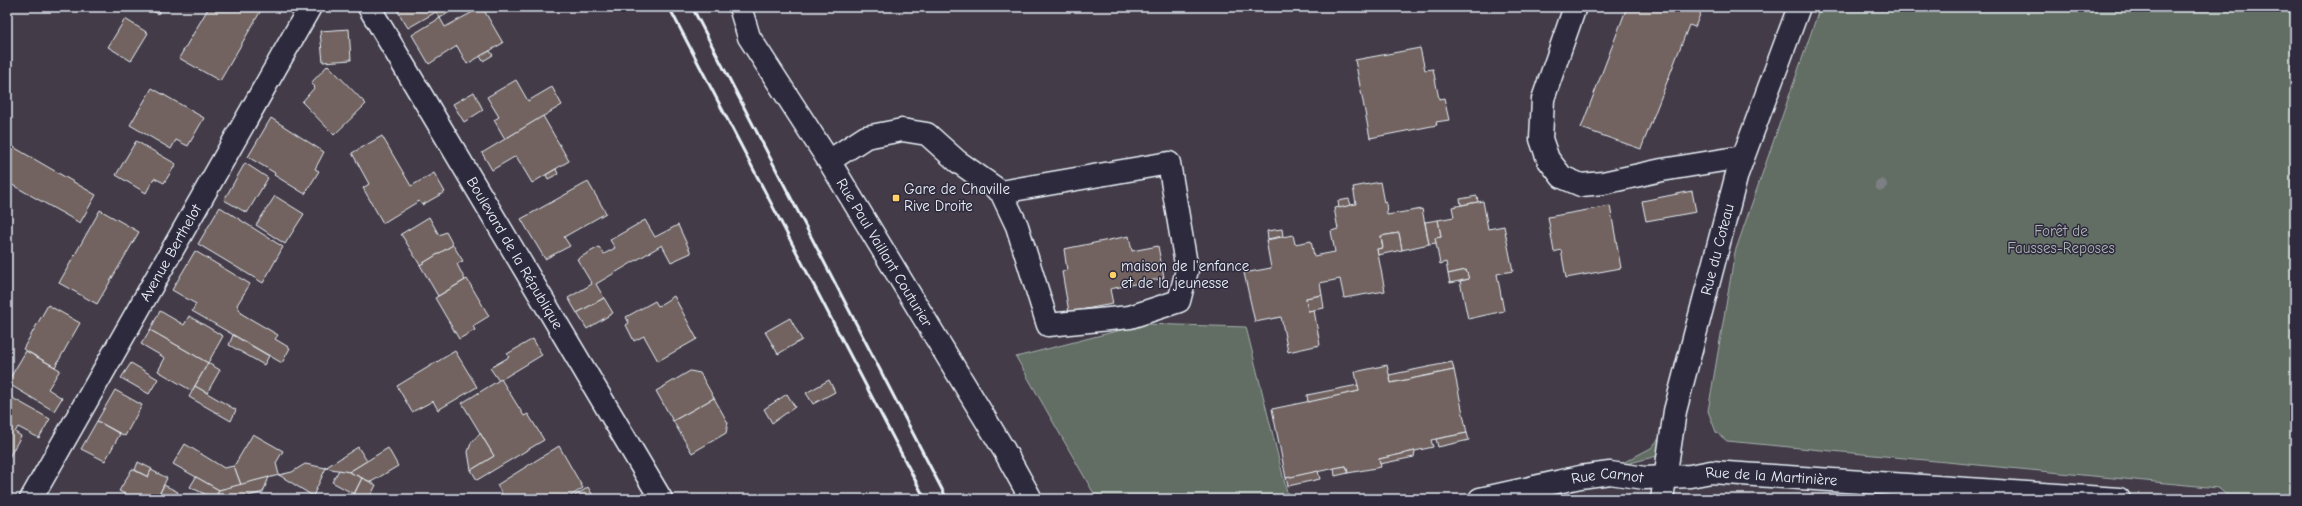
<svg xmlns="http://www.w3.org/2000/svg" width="2302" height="506" font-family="'Comic Neue',sans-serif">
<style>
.green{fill:#626e63;stroke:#a5b0ae}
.building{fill:#726460;stroke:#e8f1f8}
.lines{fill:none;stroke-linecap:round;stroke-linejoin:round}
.minor-casing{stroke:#e8f1f8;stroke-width:25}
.minor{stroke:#2f2a3d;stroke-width:22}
.rail{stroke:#e8f1f8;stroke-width:3}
.tree{fill:#7d7f84}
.poi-dot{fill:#ffd166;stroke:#2f2a3d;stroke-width:1.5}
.labels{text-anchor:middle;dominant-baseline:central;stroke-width:3;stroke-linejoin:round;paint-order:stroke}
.poi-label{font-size:15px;fill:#e8f1f8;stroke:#2f2a3d;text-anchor:start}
.park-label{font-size:15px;fill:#acb6b5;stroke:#2f2a3d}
.street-label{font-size:15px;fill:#e8f1f8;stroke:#2f2a3d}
</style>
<rect width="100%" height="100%" fill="#433b48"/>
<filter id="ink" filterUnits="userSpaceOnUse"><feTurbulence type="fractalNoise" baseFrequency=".025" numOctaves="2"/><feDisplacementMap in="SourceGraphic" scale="8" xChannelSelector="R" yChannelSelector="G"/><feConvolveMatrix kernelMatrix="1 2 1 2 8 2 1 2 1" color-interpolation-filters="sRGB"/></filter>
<g filter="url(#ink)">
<!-- green -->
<g class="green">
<polygon points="1820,7 2295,7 2295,499 2232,499 2218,488 1727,441 1716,432 1708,411 1735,252"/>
<polygon points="1144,324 1246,327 1288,496 1276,499 1097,499 1016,357"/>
<polygon points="1666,430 1661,455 1615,467 1651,448"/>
</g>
<!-- building -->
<g class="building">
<polygon points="146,7 163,7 158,14"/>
<polygon points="209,7 263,7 220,81 179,58"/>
<polygon points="395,7 458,7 440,18 436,12 408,28"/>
<polygon points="482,7 503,43 467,64 457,46 429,64 412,35 440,18 445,27"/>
<polygon points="1627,7 1703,7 1695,27 1689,25 1641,149 1581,128"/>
<polygon points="125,19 148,33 131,61 108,47"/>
<polygon points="349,29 351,60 323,62 320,31"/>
<polygon points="1420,48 1425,70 1433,69 1439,99 1444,98 1449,120 1436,122 1437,125 1370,138 1355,60"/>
<polygon points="490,51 493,55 483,61 480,56"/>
<polygon points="328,65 366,104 334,135 302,102 315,87 311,83"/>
<polygon points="516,80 528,101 552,87 562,105 505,139 494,120 499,117 487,97"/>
<polygon points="152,88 204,118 188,146 176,140 171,149 130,125"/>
<polygon points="474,92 483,110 464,122 453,104"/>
<polygon points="543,116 569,161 532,183 516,156 492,170 482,153"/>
<polygon points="271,118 324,152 315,169 319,171 305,194 274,175 275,173 248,157"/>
<polygon points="382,136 411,186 434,173 445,192 422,205 419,201 383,223 363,188 369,184 352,153"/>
<polygon points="136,141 176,164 164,183 154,178 146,193 116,175"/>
<polygon points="10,145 96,195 80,223 7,182 7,150"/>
<polygon points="245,163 268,178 247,213 224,200"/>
<polygon points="556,169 558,174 548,179 546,175"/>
<polygon points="588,182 606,213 564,237 570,246 545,259 521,219"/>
<polygon points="1380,182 1384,203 1386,202 1387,215 1422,209 1429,244 1402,250 1399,233 1381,236 1383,248 1377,249 1385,291 1344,298 1340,279 1320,283 1322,295 1306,298 1308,311 1314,310 1320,345 1288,352 1281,317 1255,322 1244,273 1271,268 1266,240 1293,235 1295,244 1311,241 1314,256 1335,252 1331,231 1338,229 1334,208 1356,204 1353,187"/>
<polygon points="1692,191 1696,212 1646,221 1642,201"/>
<polygon points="275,196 304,214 285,244 256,225"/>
<polygon points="1477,196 1478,202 1461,205 1460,199"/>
<polygon points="1349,199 1351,205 1339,208 1338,201"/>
<polygon points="1483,201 1488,229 1504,226 1513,271 1497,274 1504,311 1468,319 1460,281 1469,279 1466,270 1448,274 1446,262 1440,264 1435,238 1441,237 1438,220 1454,217 1452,207"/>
<polygon points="1610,206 1621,268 1566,278 1561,250 1554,252 1548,217"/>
<polygon points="220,207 283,247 263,283 198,244"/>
<polygon points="100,210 139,232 97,304 59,283"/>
<polygon points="429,217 439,235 446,232 453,245 420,265 401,234"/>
<polygon points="645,220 655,237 678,225 691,253 671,262 662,245 596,284 604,298 577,313 568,298 592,284 577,259 599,247 604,254 615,248 610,240"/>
<polygon points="1438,220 1441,237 1435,238 1436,243 1429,244 1425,222"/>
<polygon points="1282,229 1283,236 1268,239 1267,231"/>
<polygon points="1399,233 1402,250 1378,255 1377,249 1383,248 1381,236"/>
<polygon points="1129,236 1132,251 1158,246 1164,278 1110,289 1113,304 1069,312 1062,272 1067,270 1064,249"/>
<polygon points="453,245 463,261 457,264 465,280 438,296 420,265"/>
<polygon points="195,251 250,284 237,305 242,314 278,335 275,339 290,348 282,363 192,311 196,304 172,290"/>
<polygon points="1466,270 1469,279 1450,283 1448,274"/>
<polygon points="467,279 489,316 473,326 475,330 459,339 435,298"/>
<polygon points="1322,295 1324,308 1308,311 1306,298"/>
<polygon points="674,296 697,339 658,361 644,336 634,341 626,325 629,323 626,317 655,301 658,306"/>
<polygon points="604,298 613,313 587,329 577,313"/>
<polygon points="48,305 80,323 55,367 23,349"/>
<polygon points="160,311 184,325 189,316 223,336 208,363 150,330"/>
<polygon points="790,318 802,340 778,354 765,332"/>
<polygon points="150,330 208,363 192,391 158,371 165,358 141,344"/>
<polygon points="233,335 269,356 264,365 229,345"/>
<polygon points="533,339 542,355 499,381 490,368 509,357 507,354"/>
<polygon points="26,351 60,370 48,389 62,398 54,411 7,383"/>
<polygon points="455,351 477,387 438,410 433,401 412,412 397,386"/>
<polygon points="1452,362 1454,370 1391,383 1389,375"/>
<polygon points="131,363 158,379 149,394 121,378"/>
<polygon points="208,363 220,370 207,393 195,386"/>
<polygon points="1387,365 1391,383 1454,370 1467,433 1431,440 1433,447 1379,459 1381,467 1348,473 1346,466 1286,478 1272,409 1359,391 1355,372"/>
<polygon points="690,371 700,373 714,398 673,421 656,391"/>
<polygon points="501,379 524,416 528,414 544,440 477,480 471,470 494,456 462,403"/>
<polygon points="829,380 835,392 813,404 806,393"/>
<polygon points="1358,385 1359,391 1308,402 1307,395"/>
<polygon points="195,386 236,410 231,421 189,397"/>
<polygon points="115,390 142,405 125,436 97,421"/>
<polygon points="787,394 795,407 772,423 764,409"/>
<polygon points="7,395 50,419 39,438 18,427 15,432 21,436 7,461"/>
<polygon points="714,398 728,423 726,433 692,453 673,421"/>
<polygon points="97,421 120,434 105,461 81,449"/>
<polygon points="480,433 494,456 471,470 468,452 471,443"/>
<polygon points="1467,433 1469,440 1438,447 1436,439"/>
<polygon points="253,434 283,451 276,463 279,475 241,485 234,466"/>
<polygon points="185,444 224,468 234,466 241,485 219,490 173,464"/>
<polygon points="559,446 583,488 566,499 505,499 497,485"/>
<polygon points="358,447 367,461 349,472 325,468"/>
<polygon points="388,448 398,466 371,482 349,472"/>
<polygon points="1415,451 1414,457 1380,464 1379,459"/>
<polygon points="138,462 152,469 148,477 135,470"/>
<polygon points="305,464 326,468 313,496 279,475 292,472"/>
<polygon points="1346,466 1348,473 1335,476 1334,468"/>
<polygon points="132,469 148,477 151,470 167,478 157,499 122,499 125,494 119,491"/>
<polygon points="339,470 349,472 362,478 354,494 332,482"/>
<polygon points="1318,471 1320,479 1288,486 1286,478"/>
<polygon points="196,477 219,490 215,499 190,487"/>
<polygon points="269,477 263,492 238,499 215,499 219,490"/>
<polygon points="362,478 376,485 369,499 352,499"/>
<polygon points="164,485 178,492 175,499 157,499"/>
<polygon points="588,487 595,499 570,499 584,490"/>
</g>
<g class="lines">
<defs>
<g id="minor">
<path id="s1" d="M369,7L661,499"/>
<path id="s2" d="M740,7L749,37L829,161L1004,450L1031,499"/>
<polyline points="1575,7 1543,99 1541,139 1548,159 1562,177 1581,185 1603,183 1662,170 1742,157"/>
<polyline points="829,161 866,137 902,130 927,134 957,161 1001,192 1017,226 1048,325 1130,317 1179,301 1187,270 1169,163 1001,192"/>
<path id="s3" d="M31,499L310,7"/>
<path id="s4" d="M1480,499L1580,477L1610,473L1645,478L1690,476L1711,472L2119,499"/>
<path id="s5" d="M1662,499L1675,411L1737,174L1799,7"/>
</g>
</defs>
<!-- minor casing -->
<use href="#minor" class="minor-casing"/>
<!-- minor -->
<use href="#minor" class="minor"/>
<!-- rail -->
<g class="rail">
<polyline points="669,7 925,499"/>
<polyline points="692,7 947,499"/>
</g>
</g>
<!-- trees -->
<circle class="tree" cx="1881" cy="185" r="6"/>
</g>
<!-- markers -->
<g class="poi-dot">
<rect x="892" y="194" width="8" height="8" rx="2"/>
<circle cx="1113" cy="275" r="4"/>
</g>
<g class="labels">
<!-- poi labels -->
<g class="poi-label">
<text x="904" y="189">Gare de Chaville<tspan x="904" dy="17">Rive Droite</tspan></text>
<text x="1121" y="266">maison de l'enfance<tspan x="1121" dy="17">et de la jeunesse</tspan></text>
</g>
<!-- park labels -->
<g class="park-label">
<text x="2061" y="231">Forêt de<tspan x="2061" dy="17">Fausses-Reposes</tspan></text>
</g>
<!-- street labels -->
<g class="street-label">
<text stroke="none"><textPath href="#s5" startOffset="256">Rue du Coteau</textPath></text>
<text stroke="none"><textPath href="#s3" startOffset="283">Avenue Berthelot</textPath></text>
<text stroke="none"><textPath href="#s1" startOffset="286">Boulevard de la République</textPath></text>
<text stroke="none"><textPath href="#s2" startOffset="286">Rue Paul Vaillant Couturier</textPath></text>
<text stroke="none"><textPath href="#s4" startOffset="295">Rue de la Martinière</textPath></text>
<text stroke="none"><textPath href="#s4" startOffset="130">Rue Carnot</textPath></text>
</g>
</g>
<!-- margin -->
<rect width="2302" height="506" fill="none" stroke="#2f2a3d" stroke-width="24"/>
<rect x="12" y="12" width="2278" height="482" fill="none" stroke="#e8f1f8" stroke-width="1.5" filter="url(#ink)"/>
</svg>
